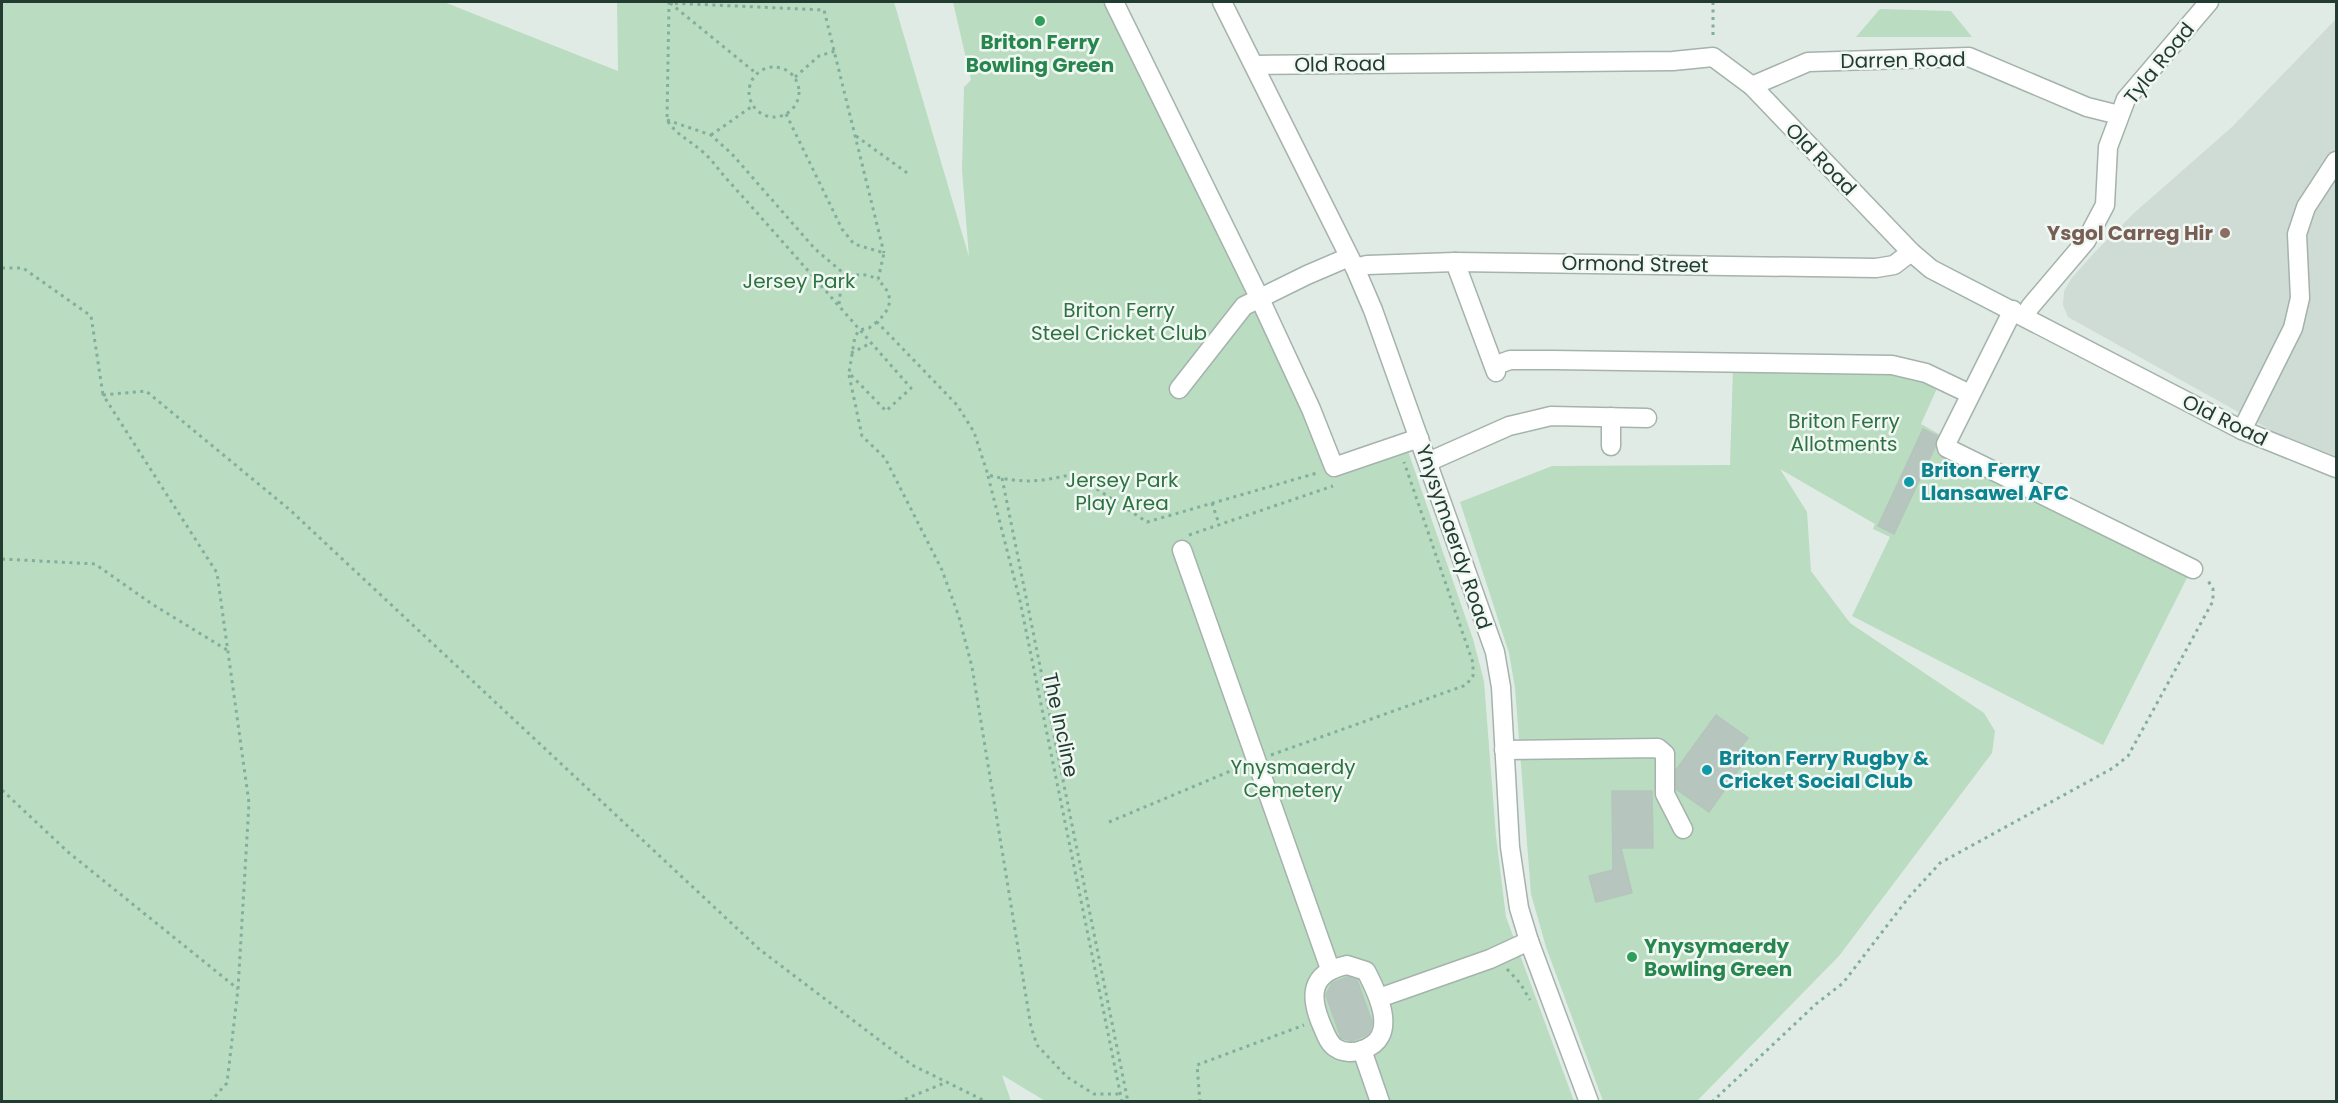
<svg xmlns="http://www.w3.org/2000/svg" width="2338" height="1103" font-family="Poppins,sans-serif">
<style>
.built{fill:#cfdbd5}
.green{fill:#badcc0}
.building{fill:#b6c6bf;stroke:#b4c5bc;stroke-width:1.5}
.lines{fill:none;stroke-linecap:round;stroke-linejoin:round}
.minor-casing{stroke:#a4b3ac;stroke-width:21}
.path{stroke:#82af9d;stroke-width:3;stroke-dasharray:3 4.5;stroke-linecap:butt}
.minor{stroke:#fff;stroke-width:18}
.leisure-dot{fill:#2e9e5b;stroke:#f1f8f4;stroke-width:2}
.education-dot{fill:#8d6e63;stroke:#f1f8f4;stroke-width:2}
.culture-dot{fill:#0f9aa8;stroke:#f1f8f4;stroke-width:2}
.labels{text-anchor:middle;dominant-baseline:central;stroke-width:5;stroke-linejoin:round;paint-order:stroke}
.leisure-label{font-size:20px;font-weight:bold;fill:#27864d;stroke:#f1f8f4}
.street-label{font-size:20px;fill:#223c32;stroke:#f1f8f4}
.education-label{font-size:20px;font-weight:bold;fill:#785e54;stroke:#f1f8f4;text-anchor:end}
.park-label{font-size:20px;fill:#2d7241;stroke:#f1f8f4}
.culture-label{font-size:20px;font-weight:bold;fill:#0d838f;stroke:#f1f8f4;text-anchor:start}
</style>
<rect width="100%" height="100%" fill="#e1ebe6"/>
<!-- built -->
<polygon class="built" points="2336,19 2336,457 2274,432 2068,317 2063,305 2064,291 2071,279 2095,252 2134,213 2232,127"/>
<!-- green -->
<g class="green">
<polygon points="2,2 444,2 618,71 617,2 894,2 969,257 962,170 964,87 971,80 953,2 1108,2 1309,418 1333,478 1408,451 1473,639 1484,681 1496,836 1506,917 1574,1101 1047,1102 1002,1075 1011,1101 2,1102"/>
<polygon points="1880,9 1951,11 1972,37 1856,37"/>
<polygon points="1733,369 1891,369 1938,386 1921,424 2189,574 2103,745 1852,616 1890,537 1873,529 1875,524 1780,469 1807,512 1811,571 1850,623 1984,713 1995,731 1992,753 1839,956 1697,1101 1603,1101 1546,947 1531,894 1515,688 1509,653 1460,502 1552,466 1730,465"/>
</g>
<!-- building -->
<g class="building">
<polygon points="1923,429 1937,436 1935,447 1894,534 1878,526"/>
<polygon points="1716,715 1748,738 1738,751 1747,758 1709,812 1676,789 1676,770"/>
<polygon points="1612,791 1652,791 1653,848 1621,848 1632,893 1596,902 1589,876 1613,870"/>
<polygon points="1348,977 1357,980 1372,1022 1370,1031 1366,1035 1352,1041 1341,1038 1326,995 1332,983"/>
</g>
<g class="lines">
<defs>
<g id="minor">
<polyline points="1114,2 1259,297 1311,409 1334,467 1419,438"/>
<polyline points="1222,2 1355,268 1373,310 1495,652 1501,687 1510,847 1519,908 1529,941 1589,1102"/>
<polyline points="1255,65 1673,61 1713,57 1752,86 1911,252 1931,269 2242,430 2336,468"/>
<polyline points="1752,86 1808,62 1969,57 2087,107 2119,115"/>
<polyline points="1455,262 1496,372"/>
<polyline points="1355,268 1367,265 1455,262 1876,268 1894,265 1911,252"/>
<polyline points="2013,310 1946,444 1947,448 2193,569"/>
<polyline points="2025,316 2030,307 2086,241 2105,205 2108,147 2126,99 2209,2"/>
<polyline points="1494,366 1510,360 1553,360 1892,365 1926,373 1970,394"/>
<polyline points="1179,389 1244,306 1307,275 1349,257"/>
<polyline points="1611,417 1611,446"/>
<polyline points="2242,430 2293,328 2300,298 2297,234 2306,207 2336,161"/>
<polyline points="1428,462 1509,426 1551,416 1647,418"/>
<polyline points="1182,550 1330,969"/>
<polyline points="1504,750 1658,748 1665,754 1665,794 1683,829"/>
<path d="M1347,965L1366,971C1378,994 1400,1038 1362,1050C1355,1053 1343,1053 1336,1048C1329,1044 1326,1035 1323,1028C1309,997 1309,973 1347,965Z"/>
<polyline points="1379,998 1490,959 1529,941"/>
<polyline points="1362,1050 1380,1102"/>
</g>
</defs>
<!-- minor casing -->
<use href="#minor" class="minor-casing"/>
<!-- path -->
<g class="path">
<polyline points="1713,2 1713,39"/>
<polyline points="670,3 757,74"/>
<circle cx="774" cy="92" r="25"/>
<polyline points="795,77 819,56 835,51"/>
<path d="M786,114L842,229L854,244L884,253L878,280C894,295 893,307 877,322L957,405L974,432L988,475C1024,484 1038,482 1074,474L1147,522L1317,473"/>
<polyline points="667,120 711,135 732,154 815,249 848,277"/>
<polyline points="711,135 754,105"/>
<polyline points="856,136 910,175"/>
<polyline points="2,268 23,268 91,316 103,395"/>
<path d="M839,304L841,287L848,277C859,274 867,273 878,280"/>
<path d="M877,322L869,328L860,330L855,336L849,373L886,411L911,388C849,318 788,247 725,177C718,169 712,160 704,153C690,140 677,136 667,120L669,3L824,10L884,253"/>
<polyline points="851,353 871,343"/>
<polyline points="849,375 862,436 885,458 942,570 959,617 972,667 1031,1027 1037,1045 1067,1077 1094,1094 1121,1094"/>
<polyline points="988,476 1020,601 1122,1102"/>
<polyline points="1002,478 1128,1102"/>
<polyline points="1212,503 1219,524"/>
<polyline points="1189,535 1333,486"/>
<polyline points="2,559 95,564 152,604 227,650"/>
<polyline points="1271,755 1466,685 1473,676 1473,663 1404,462"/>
<polyline points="2,790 68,852 238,989"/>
<polyline points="1109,822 1240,767"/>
<polyline points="1507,969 1520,983 1530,1000"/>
<polyline points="210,1102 227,1083 238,989 249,803 217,573 103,395 146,391 290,510 759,949 912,1065 987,1102"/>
<polyline points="898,1102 947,1082"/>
<polyline points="1200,1102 1197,1065 1304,1025"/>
<polyline points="1712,1102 1816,1004 1843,983 1909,897 1940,863 2113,768 2128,756 2213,601 2213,589 2207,579"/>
</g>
<!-- minor -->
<use href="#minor" class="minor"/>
</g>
<!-- markers -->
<g class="leisure-dot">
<circle cx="1040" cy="21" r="6"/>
<circle cx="1632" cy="957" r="6"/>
</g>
<circle class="education-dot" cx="2225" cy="233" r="6"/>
<g class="culture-dot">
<circle cx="1909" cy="482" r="6"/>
<circle cx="1707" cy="770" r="6"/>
</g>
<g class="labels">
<!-- leisure labels -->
<g class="leisure-label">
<text x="1040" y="42">Briton Ferry<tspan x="1040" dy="23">Bowling Green</tspan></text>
<text x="1644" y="946" text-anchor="start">Ynysymaerdy<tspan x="1644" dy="23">Bowling Green</tspan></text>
</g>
<!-- street labels -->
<g class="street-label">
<text transform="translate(1903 60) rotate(-1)">Darren Road</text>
<text transform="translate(2159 63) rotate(-51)">Tyla Road</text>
<text transform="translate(1340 64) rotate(-1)">Old Road</text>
<text transform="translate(1821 159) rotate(46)">Old Road</text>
<text transform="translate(1635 264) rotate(1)">Ormond Street</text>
<text transform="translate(2225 420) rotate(26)">Old Road</text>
<text transform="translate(1454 537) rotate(71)">Ynysymaerdy Road</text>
<text transform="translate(1061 725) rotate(78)">The Incline</text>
</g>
<!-- education labels -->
<g class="education-label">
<text x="2213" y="233">Ysgol Carreg Hir</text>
</g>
<!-- park labels -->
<g class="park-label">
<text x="799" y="281">Jersey Park</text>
<text x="1119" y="310">Briton Ferry<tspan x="1119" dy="23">Steel Cricket Club</tspan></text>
<text x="1844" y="421">Briton Ferry<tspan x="1844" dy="23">Allotments</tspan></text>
<text x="1122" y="480">Jersey Park<tspan x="1122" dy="23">Play Area</tspan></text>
<text x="1293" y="767">Ynysmaerdy<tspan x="1293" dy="23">Cemetery</tspan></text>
</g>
<!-- culture labels -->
<g class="culture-label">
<text x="1921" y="470">Briton Ferry<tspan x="1921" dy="23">Llansawel AFC</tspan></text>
<text x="1719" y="758">Briton Ferry Rugby &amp;<tspan x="1719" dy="23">Cricket Social Club</tspan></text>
</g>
</g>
<!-- border -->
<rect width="2338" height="1103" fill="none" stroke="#223c32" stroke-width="6"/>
</svg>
